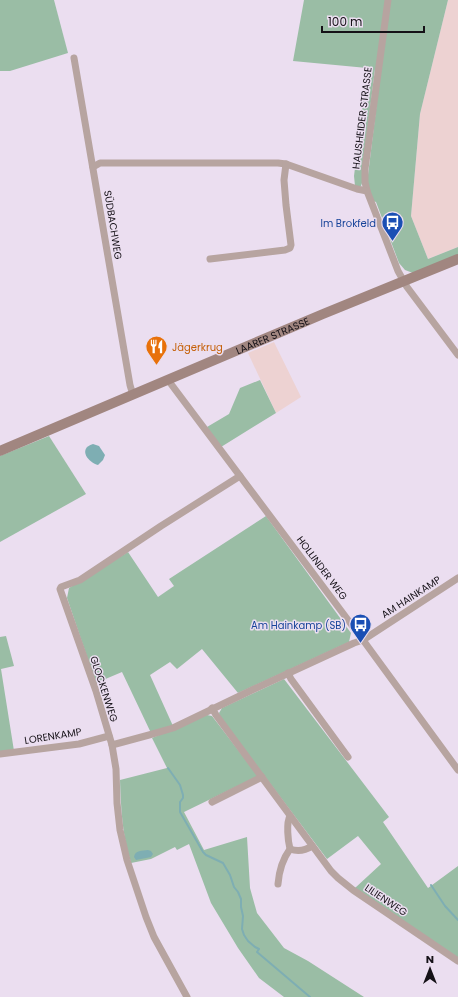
<svg xmlns="http://www.w3.org/2000/svg" width="458" height="997" font-family="Poppins,sans-serif">
<style>
.industrial{fill:#edd2d2}
.green{fill:#9abda5}
.water{fill:#7eaeb3}
.lines{fill:none;stroke-linecap:round;stroke-linejoin:round}
.stream{stroke:#7eaeb3;stroke-width:2}
.street{stroke:#b7a4a0;stroke-width:7}
.secondary{stroke:#a18680;stroke-width:10}
.labels{text-anchor:middle;dominant-baseline:central;stroke-width:3;stroke-linejoin:round;paint-order:stroke}
.street-label{font-size:10px;fill:#151117;stroke:#ebdef0}
.transit-label{font-size:10px;fill:#164399;stroke:#ebdef0;text-anchor:end}
.food-label{font-size:10px;fill:#c56008;stroke:#ebdef0;text-anchor:start}
</style>
<rect width="100%" height="100%" fill="#ebdef0"/>
<!-- industrial -->
<g class="industrial">
<polygon points="448,0 458,0 458,247 428,259 411,216 420,114"/>
<polygon points="274,342 301,397 276,413 248,353"/>
</g>
<!-- green -->
<g class="green">
<polygon points="0,0 54,0 68,53 10,71 0,71"/>
<polygon points="304,0 448,0 420,114 411,216 428,259 458,247 458,255 413,273 405,270 399,263 376,202 373,201 367,183 381,69 375,69 363,166 362,183 361,186 355,186 354,176 367,68 293,61"/>
<polygon points="260,380 276,413 221,447 207,427 229,414 240,388"/>
<polygon points="49,436 86,494 0,542 0,456"/>
<polygon points="266,516 351,633 349,642 238,693 202,649 177,669 170,662 150,675 173,726 151,733 122,672 96,683 67,598 69,588 128,552 158,597 174,586 169,579"/>
<polygon points="6,636 14,666 1,669 14,751 0,753 0,637"/>
<polygon points="284,679 389,817 383,822 428,888 458,866 458,959 355,888 381,864 358,836 327,859 220,717 219,713 222,708"/>
<path d="M207,715L212,716L258,776L184,812L204,850L247,837L250,888L257,913L284,948L308,961L364,997H284L259,978L238,948L211,903L189,844L177,850L175,847L151,859L131,863C122,834 121,810 120,780L167,768L152,738Z"/>
</g>
<!-- water -->
<g class="water">
<path d="M93,444L99,446L105,455L103,460L98,465C89,463 77,449 93,444Z"/>
<path d="M148,850L151,851L153,854L151,857L136,860L134,857C135,850 142,851 148,850Z"/>
</g>
<g class="lines">
<!-- stream -->
<g class="stream">
<polyline points="168,768 180,785 183,795 183,798 180,802 180,812 203,852 206,855 223,863 230,875 234,887 238,892 241,899 241,907 243,916 242,929 244,935 248,941 255,947 259,949 257,952 310,997"/>
<polyline points="431,885 445,906 458,920"/>
</g>
<!-- street -->
<g class="street">
<polyline points="388,0 365,169 365,182 367,191 398,271 407,287 458,355"/>
<polyline points="74,58 130,385 133,395"/>
<polyline points="93,167 100,163 278,163 286,164 357,189 367,191"/>
<polyline points="210,259 285,250 290,248 291,245 286,205 284,180 286,164"/>
<polyline points="168,380 363,640 458,770"/>
<polyline points="288,673 291,679 348,757"/>
<polyline points="212,708 216,715 331,871 338,878 353,890 458,961"/>
<polyline points="112,745 149,735 173,728 252,690 354,643 363,640 458,578"/>
<polyline points="0,754 79,744 109,736"/>
<polyline points="212,802 262,777"/>
<path d="M290,849C298,852 306,850 312,846"/>
<path d="M278,884C279,871 282,860 290,849C288,841 286,823 290,816"/>
<polyline points="187,997 154,937 146,917 127,860 120,830 117,803 116,769 112,745 96,691 60,589 61,587 80,580 161,526 240,476"/>
</g>
<!-- secondary -->
<path class="secondary" id="s1" d="M0,451L323,314L458,259"/>
</g>
<!-- icons -->
<defs>
<symbol id="bus-pin" viewBox="-11 -11 22 30"><path d="M0 17L-7.5 6A9.5 9.5 0 1 1 7.5 6Z" fill="#1a4fb4" stroke="#ebdef0"/><path d="M-5-6H5V4H4V6H2V4H-2V6H-4V4H-5ZM-3.5-4V0h7V-4ZM-3.5 1.2v1.5H-2V1.2ZM2 1.2v1.5H3.5V1.2Z" fill="#fff"/></symbol>
<symbol id="restaurant-pin" viewBox="-11 -11 22 30"><path d="M0 17L-7.5 6A9.5 9.5 0 1 1 7.5 6Z" fill="#e8710a" stroke="#ebdef0"/><path d="M-5-6h1v4h1v-4h1v4h1v-4h1v5L-1.5 .5V6h-2V.5L-5-1ZM5-6V6H3V1.5H1.5Q1.5-4 5-6Z" fill="#fff"/></symbol>
</defs>
<g fill-rule="evenodd">
<use href="#bus-pin" x="380" y="210" width="25" height="34"/>
<use href="#restaurant-pin" x="144" y="334" width="25" height="34"/>
<use href="#bus-pin" x="348" y="612" width="25" height="34"/>
</g>
<g class="labels">
<!-- street labels -->
<g class="street-label">
<text transform="translate(362 118) rotate(-83)">HAUSHEIDER STRASSE</text>
<text transform="translate(113 225) rotate(81)">SÜDBACHWEG</text>
<text stroke="none"><textPath href="#s1" startOffset="296">LAARER STRASSE</textPath></text>
<text transform="translate(322 568) rotate(53)">HOLLINDER WEG</text>
<text transform="translate(411 597) rotate(-33)">AM HAINKAMP</text>
<text transform="translate(104 689) rotate(72)">GLOCKENWEG</text>
<text transform="translate(53 736) rotate(-9)">LORENKAMP</text>
<text transform="translate(386 900) rotate(34)">LILIENWEG</text>
</g>
<!-- transit labels -->
<g class="transit-label">
<text x="376" y="223">Im Brokfeld</text>
<text x="346" y="625">Am Hainkamp (SB)</text>
</g>
<!-- food labels -->
<g class="food-label">
<text x="172" y="347">Jägerkrug</text>
</g>
</g>
<!-- north arrow -->
<g transform="translate(430 969)" stroke="#ebdef0" stroke-width="3" paint-order="stroke">
<path d="M0-3L7 15L0 10L-7 15Z" fill="#151117"/>
<text y="-6" font-size="11" font-weight="bold" text-anchor="middle" fill="#151117">N</text>
</g>
<!-- scale -->
<path d="M322 26v6h102v-6" fill="none" stroke="#151117" stroke-width="2"/>
<text x="328" y="26" font-size="12" fill="#151117" stroke="#ebdef0" stroke-width="3" paint-order="stroke">100 m</text>
</svg>
